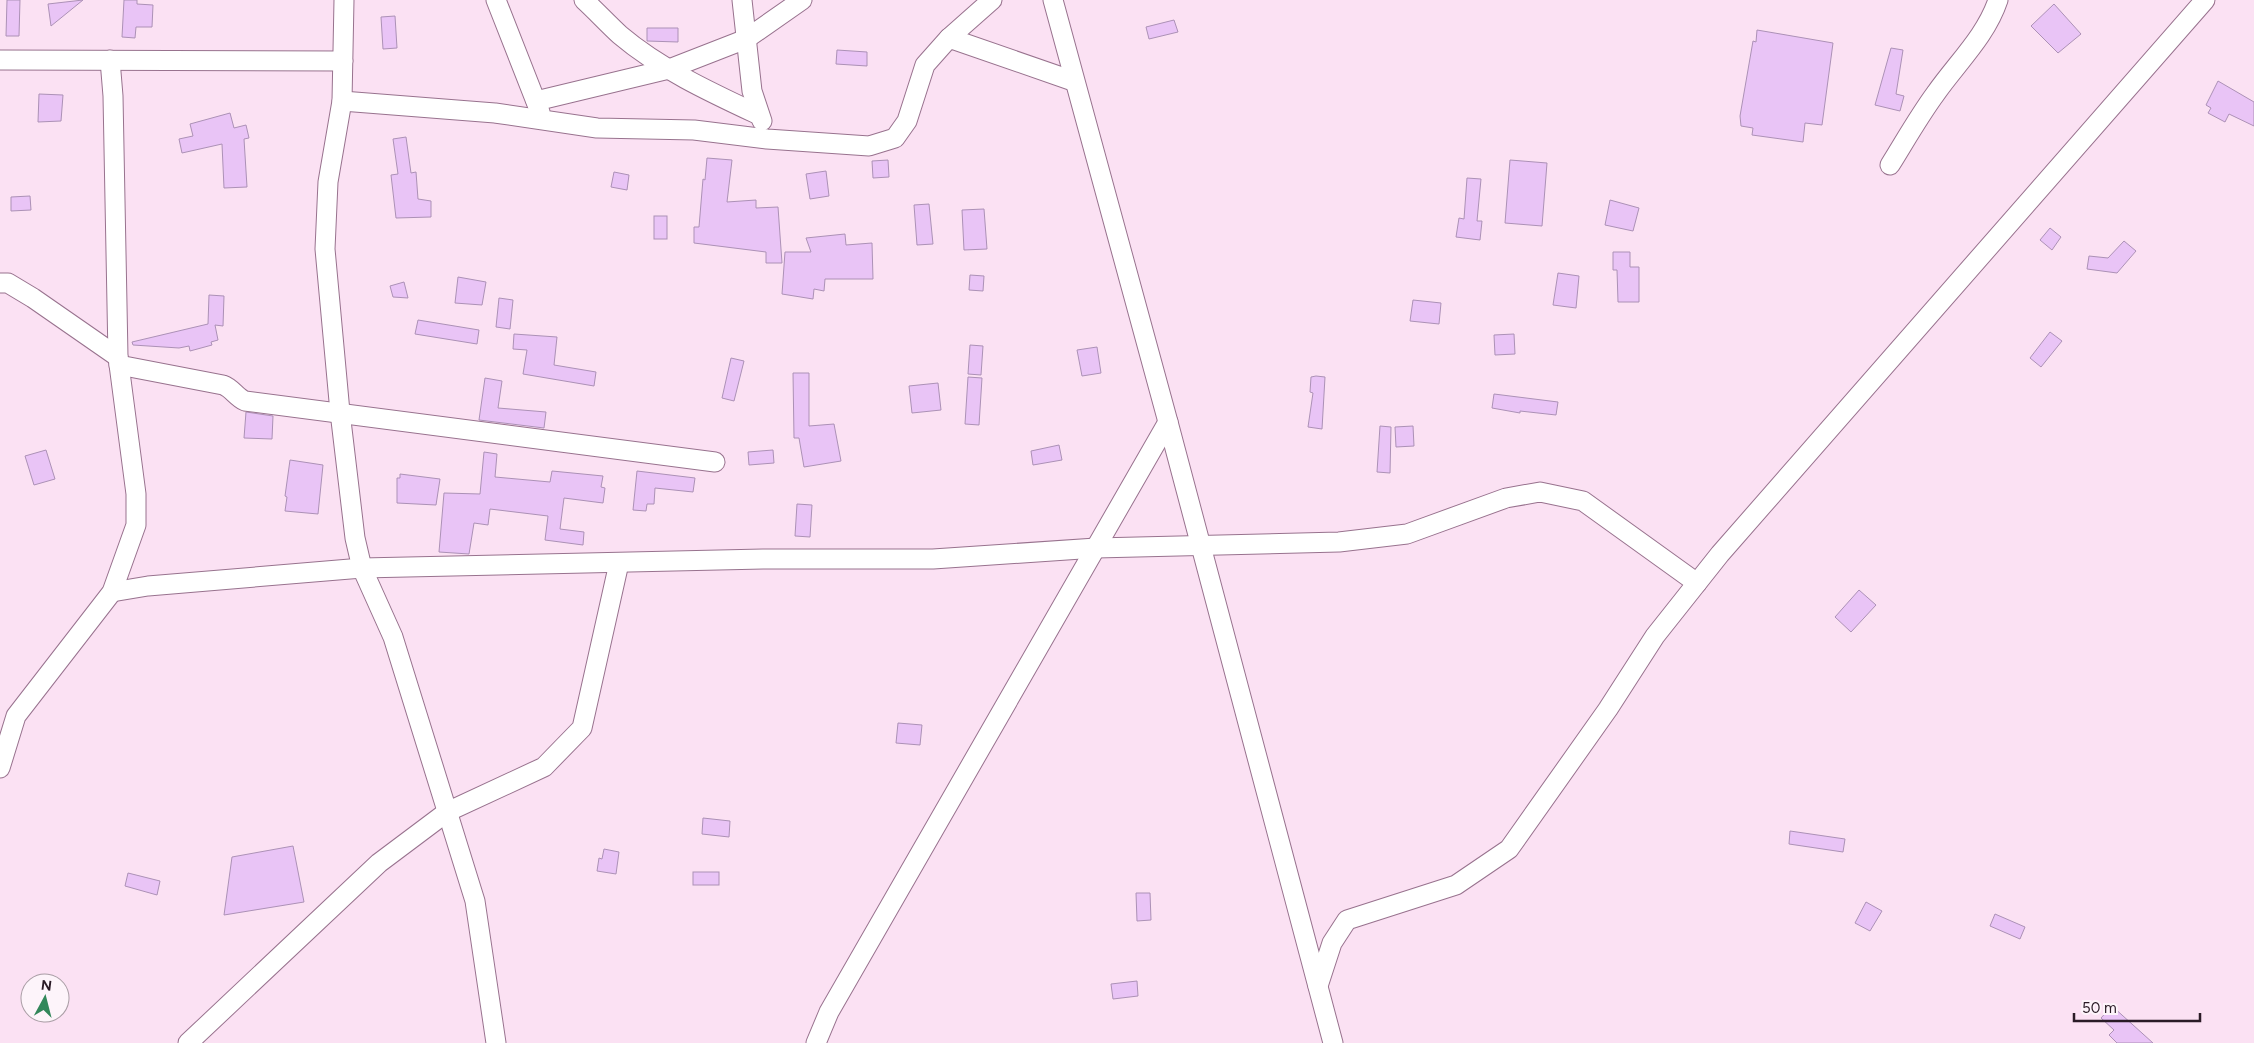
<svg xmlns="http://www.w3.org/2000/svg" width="2254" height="1043" font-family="Figtree,sans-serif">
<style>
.building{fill:#e9c4f6;stroke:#ac91b6}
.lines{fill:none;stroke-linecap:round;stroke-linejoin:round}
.minor-casing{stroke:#98728e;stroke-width:21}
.minor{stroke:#fff;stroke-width:19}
</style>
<rect width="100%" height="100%" fill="#fbe1f3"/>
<!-- building -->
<g class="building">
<polygon points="7,0 20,0 19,36 6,36"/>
<polygon points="83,0 51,26 48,4"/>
<polygon points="124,0 137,0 137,4 153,5 152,27 136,27 135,38 122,37"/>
<polygon points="2054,4 2081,34 2058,53 2031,26"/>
<polygon points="395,16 397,48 383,49 381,17"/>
<polygon points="1174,20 1178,32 1149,39 1146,27"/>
<polygon points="647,28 678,28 678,42 647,41"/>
<polygon points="1757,30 1833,43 1822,125 1805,123 1803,142 1752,135 1753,128 1741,126 1740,116 1753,41 1756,42"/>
<polygon points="1891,48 1903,50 1896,94 1904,96 1900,111 1875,105"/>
<polygon points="837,50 867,52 867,66 836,64"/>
<polygon points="2218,81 2254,102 2254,126 2229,114 2225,122 2208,113 2211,108 2206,105"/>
<polygon points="39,94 63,95 61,121 38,122"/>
<polygon points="230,113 234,128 246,125 249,138 244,139 247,187 224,188 222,144 182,153 179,139 193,136 190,124"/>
<polygon points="406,137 411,173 416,172 418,199 431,201 431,217 396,218 391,175 398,174 393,139"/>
<polygon points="707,158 732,160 727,202 756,200 756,208 778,207 782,263 766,263 766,252 694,243 694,227 699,227 703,179 705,180"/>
<polygon points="888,160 889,177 873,178 872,161"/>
<polygon points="1510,160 1547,163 1542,226 1505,223"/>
<polygon points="826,171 829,196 810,199 806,174"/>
<polygon points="614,172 629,175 627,190 611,187"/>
<polygon points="1467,178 1481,179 1477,221 1482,221 1480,240 1456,237 1459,218 1464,219"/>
<polygon points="30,196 31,210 11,211 11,197"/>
<polygon points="1610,200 1639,208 1633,231 1605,225"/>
<polygon points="929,204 933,244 917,245 914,205"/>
<polygon points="984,209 987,249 964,250 962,210"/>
<rect x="654" y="216" width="13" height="23"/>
<polygon points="2050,228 2061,237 2052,250 2040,240"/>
<polygon points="845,234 846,245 872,243 873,279 825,279 824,291 814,289 813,299 782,294 785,252 811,252 806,238"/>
<polygon points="2124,241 2136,251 2117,273 2087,269 2089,256 2108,258"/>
<polygon points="1613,252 1630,252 1630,267 1639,267 1639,302 1618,302 1617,270 1613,270"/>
<polygon points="1558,273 1579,276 1576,308 1553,305"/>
<polygon points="970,275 984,276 983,291 969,290"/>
<polygon points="458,277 486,282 482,305 455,303"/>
<polygon points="404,282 408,298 393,297 390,286"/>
<polygon points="209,295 224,296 223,326 215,325 218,340 211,342 212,345 190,351 189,346 179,348 133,345 132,342 208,324"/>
<polygon points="499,298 513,300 510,329 496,327"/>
<polygon points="1413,300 1441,303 1439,324 1410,321"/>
<polygon points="418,320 479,330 477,344 415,334"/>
<polygon points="2050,332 2062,341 2041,367 2030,358"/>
<polygon points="514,334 557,337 554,365 596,372 594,386 523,374 527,350 513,349"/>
<polygon points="1514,334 1515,354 1495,355 1494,335"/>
<polygon points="970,345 983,346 981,375 968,374"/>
<polygon points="1097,347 1101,373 1082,376 1077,350"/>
<polygon points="731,358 744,361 734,401 722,398"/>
<polygon points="793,373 809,373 809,426 834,424 841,461 804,467 799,438 794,438"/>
<polygon points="1316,376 1325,377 1322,429 1308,427 1313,393 1310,392 1311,377"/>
<polygon points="968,377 982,378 979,425 965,424"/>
<polygon points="485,378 502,381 498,408 546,412 544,428 479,420"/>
<polygon points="938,383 941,410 912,413 909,386"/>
<polygon points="1494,394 1558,402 1556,415 1520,411 1520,413 1492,408"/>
<polygon points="246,412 273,416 272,439 244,438"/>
<polygon points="1380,426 1391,427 1390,473 1377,472"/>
<polygon points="1413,426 1414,446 1396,447 1395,427"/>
<polygon points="1059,445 1062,460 1033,465 1031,451"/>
<polygon points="46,450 55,479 34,485 25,456"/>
<polygon points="773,450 774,463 749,465 748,452"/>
<polygon points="484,452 497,454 495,477 550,482 552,471 603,476 601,487 605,488 603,503 564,498 560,529 584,532 583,545 545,540 548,516 490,509 488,525 474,523 469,554 439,552 444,493 480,494"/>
<polygon points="290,460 323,465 318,514 285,511 287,497 285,496"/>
<polygon points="637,471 695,478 693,492 655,488 654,504 647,504 646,511 633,510"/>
<polygon points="400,474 440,479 436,505 397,503 397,478 400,478"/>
<polygon points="797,504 812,505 810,537 795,536"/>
<polygon points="1859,590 1876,605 1851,632 1835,617"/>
<polygon points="898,723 922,725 920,745 896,743"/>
<polygon points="703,818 730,821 729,837 702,834"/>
<polygon points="1790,831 1845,839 1843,852 1789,844"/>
<polygon points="293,846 304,902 224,915 232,857"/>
<polygon points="604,849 619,852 616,874 597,871 599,858 602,859"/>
<rect x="693" y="872" width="26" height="13"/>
<polygon points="128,873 160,881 157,895 125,886"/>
<polygon points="1136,893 1150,893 1151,920 1137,921"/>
<polygon points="1866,902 1882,911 1870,931 1855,923"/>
<polygon points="1995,914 2025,927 2020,939 1990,926"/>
<polygon points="1137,981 1138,996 1113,999 1111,984"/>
<polygon points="2112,1006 2153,1043 2117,1043 2109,1035 2114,1030 2101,1018"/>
</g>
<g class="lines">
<defs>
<g id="minor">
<polyline points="344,0 342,101 328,182 325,249 340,412 355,538 362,568 393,637 475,901 496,1043"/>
<polyline points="496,0 540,112"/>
<path d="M584,0C596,11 608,24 620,35C660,69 712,93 759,115"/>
<polyline points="742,0 752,91 762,121"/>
<polyline points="1053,0 1168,422 1333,1043"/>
<polyline points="949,38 992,0"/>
<polyline points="0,60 343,61"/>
<polyline points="342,101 495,113 597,128 694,130 767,139 869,146 895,138 907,121 925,65 949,38 1073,81"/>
<polyline points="536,101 669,69 746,39 802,0"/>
<path d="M1890,165C1905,141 1919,116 1936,93C1957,63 1986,36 1998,0"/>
<polyline points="0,283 8,283 33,298 118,357"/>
<path d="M119,365L223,385C232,388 236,397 245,401L715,462"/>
<polyline points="112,592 148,586 362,568 763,559 933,559 1096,548 1339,542 1407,534 1506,498 1540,492 1583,501 1697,583"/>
<polyline points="0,768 16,716 112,592 136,525 136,494 118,357 113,96 110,60"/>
<polyline points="1318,986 1332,943 1347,920 1456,885 1509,849 1608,709 1655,636 1720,554 2205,0"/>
<polyline points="188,1043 379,863 447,812 544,767 582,728 619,563"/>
<polyline points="816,1043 829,1012 1168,422"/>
</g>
</defs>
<!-- minor casing -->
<use href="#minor" class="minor-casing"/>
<!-- minor -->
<use href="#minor" class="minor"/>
</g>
<!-- north arrow -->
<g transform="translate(45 998) rotate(7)"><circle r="24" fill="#fdf4fa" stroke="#a99da5"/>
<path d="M0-4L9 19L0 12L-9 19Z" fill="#32875a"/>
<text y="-8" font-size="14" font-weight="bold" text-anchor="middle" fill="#2a1b26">N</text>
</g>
<!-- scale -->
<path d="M2074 1013v8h126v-8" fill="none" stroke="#2a1b26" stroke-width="2.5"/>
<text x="2082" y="1013" font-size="15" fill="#2a1b26" stroke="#fdf4fa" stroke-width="4" paint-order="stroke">50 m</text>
</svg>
